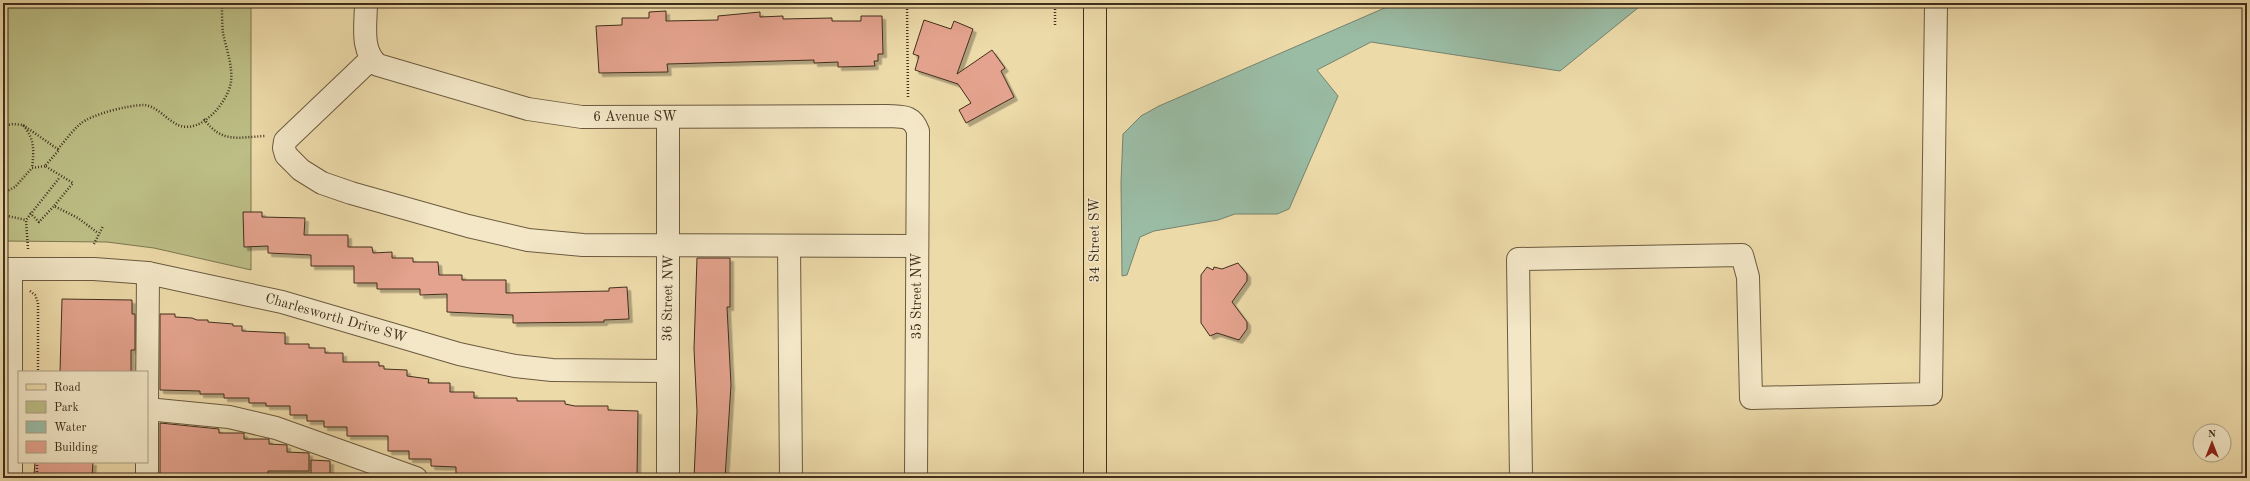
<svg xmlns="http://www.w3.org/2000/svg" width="2250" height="481" font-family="'Old Standard TT',serif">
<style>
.green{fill:#bcbe85;stroke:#7e7650}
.water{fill:#9abba4;stroke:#76836e}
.building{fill:#e4a38e;stroke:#402f1c;filter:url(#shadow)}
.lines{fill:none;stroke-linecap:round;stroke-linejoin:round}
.minor-casing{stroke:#6b5a3f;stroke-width:24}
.major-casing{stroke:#402f1c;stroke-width:24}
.path{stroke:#402f1c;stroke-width:2.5;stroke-dasharray:1 2;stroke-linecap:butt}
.minor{stroke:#f3e7c7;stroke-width:22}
.major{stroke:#eddaa9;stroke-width:22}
.labels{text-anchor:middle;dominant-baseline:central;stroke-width:3;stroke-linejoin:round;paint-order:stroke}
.street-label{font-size:14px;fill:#402f1c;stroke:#f3e7c7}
</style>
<defs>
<filter id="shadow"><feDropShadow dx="3.5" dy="3.5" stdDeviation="0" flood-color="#0004"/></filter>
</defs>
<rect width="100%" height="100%" fill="#eddaa9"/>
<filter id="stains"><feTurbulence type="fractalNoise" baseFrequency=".005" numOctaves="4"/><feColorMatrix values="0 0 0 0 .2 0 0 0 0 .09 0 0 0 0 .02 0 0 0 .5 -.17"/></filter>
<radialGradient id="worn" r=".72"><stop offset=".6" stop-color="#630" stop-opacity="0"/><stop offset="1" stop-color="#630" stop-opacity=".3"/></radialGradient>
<!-- green -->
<polygon class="green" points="3,3 251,3 251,270 154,248 107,242 3,241"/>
<!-- water -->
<polygon class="water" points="1396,3 1644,3 1560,71 1371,42 1317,70 1338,96 1289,209 1277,214 1235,214 1218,220 1154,231 1140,237 1127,275 1122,276 1121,182 1123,134 1141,116 1159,106"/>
<!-- building -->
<g class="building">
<polygon points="666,11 666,21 718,20 718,16 760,12 760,17 783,16 783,19 832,18 832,21 861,21 861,16 882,16 883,54 878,54 878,61 874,61 875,66 838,67 838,62 814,63 814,60 667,64 668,72 599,73 596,26 622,25 622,18 649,18 649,12"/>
<polygon points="924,20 951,29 954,21 973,29 957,74 992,50 1005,68 1001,71 1014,97 966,123 959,110 971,103 958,84 915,70 919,56 913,54"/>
<polygon points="243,212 262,212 262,217 305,218 304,235 348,235 348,247 372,247 373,253 392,252 392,258 413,258 413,262 438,262 439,275 462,275 462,280 506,280 506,293 609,291 609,288 627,287 629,319 604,320 604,322 513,323 513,315 447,312 447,294 420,295 420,289 377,289 377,283 354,283 354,266 311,266 311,255 268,253 268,246 244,247"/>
<polygon points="697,258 730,258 730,307 727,307 731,385 725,478 694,478 697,411 694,349"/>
<polygon points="1238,263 1247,274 1247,281 1232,302 1247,322 1247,329 1239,340 1217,333 1210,336 1201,323 1201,275 1207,267 1213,270 1214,267 1222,269"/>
<polygon points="62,299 132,300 132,314 135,314 135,350 131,350 131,372 60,372"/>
<polygon points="160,314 175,314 175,317 192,318 197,320 208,320 208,322 233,324 233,326 242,326 242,331 285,333 285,344 309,344 309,348 325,348 325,353 343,353 343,362 379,362 379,366 384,366 384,369 407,370 407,376 429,379 428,383 450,383 450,392 474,392 474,398 517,398 517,401 565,401 565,404 575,406 608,406 608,410 638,411 637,478 479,478 479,475 456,475 456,467 431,466 431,459 409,459 409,451 388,451 388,436 347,436 347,427 324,427 324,421 307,421 307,415 290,415 290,406 266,406 266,403 249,403 249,398 224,398 224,394 200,394 200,391 160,390"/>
<polygon points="160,423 219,429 219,433 244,433 244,439 269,439 269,444 287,445 287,452 309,453 309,471 268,471 268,478 160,478"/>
<polygon points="311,460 330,461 330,478 311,478"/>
<polygon points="35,462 93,462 92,476 34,475"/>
</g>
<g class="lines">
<defs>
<g id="minor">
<path d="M366,3C366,24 360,51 378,65L528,109L582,117L888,116C903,117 912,115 918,131L916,478"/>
<polyline points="371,59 285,141 284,148 286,155 301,170 322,183 351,193 468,226 528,240 583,245 917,246"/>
<polyline points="789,246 791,478"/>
<polyline points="3,269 94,269 148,273 282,302 459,354 515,366 552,370 667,371"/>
<polyline points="147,405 148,273"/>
<polyline points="147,409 229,417 276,428 416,478"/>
<polyline points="147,410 147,478"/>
<polyline points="11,478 11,269"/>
<polyline points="668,478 668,117"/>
<polyline points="1521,478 1518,259 1742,255 1748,277 1751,398 1931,394 1936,3"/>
</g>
<polyline id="major" points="1095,3 1095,478"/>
</defs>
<!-- minor casing -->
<use href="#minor" class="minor-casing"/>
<!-- major casing -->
<use href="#major" class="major-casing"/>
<!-- path -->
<g class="path">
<polyline points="907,3 908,98"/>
<polyline points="1055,3 1055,27"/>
<path d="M204,119C222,144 238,137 266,136"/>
<polyline points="23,125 59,150 45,166 73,183 54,206 78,218 98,233"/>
<path d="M3,126L13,124L23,125C35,139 34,151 32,168"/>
<path d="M58,149C65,141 72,131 80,124C92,114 129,105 144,105C157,106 167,120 178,125C201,135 228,102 231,82C233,66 226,48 223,33C222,24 222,13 222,3"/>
<polyline points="3,193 15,187 32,168 45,166"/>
<polyline points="30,213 39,222 54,206"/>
<polyline points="3,215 26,220"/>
<polyline points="94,244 103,226"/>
<polyline points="28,249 26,220 60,177"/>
<polyline points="30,291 35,295 38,303 38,372"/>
<polyline points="37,478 37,462"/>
</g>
<!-- minor -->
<use href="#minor" class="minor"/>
<!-- major -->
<use href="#major" class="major"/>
</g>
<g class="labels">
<!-- street labels -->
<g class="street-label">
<text x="635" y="117">6 Avenue SW</text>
<text transform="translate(1095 240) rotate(-90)">34 Street SW</text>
<text transform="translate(917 296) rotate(-90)">35 Street NW</text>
<text transform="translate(668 298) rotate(-89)">36 Street NW</text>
<text transform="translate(336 318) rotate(16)">Charlesworth Drive SW</text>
</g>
</g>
<!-- margin -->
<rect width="2250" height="481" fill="none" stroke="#eddaa9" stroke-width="16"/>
<rect x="4" y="4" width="2242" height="473" fill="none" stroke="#402f1c" stroke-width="2"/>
<rect x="8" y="8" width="2234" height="465" fill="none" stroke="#402f1c"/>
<!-- legend -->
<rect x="18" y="371" width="130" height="92" fill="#f3e7c7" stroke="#ab9d83"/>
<rect x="26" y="384" width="20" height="6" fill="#eddaa9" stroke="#ab9d83"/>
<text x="54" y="391" font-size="12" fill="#402f1c">Road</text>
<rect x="26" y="401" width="20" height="12" fill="#bcbe85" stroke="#ab9d83"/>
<text x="54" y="411" font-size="12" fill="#402f1c">Park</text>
<rect x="26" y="421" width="20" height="12" fill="#9abba4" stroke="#ab9d83"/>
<text x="54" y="431" font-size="12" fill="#402f1c">Water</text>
<rect x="26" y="441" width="20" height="12" fill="#e4a38e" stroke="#ab9d83"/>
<text x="54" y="451" font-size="12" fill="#402f1c">Building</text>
<!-- north arrow -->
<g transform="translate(2212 443)"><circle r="19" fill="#f3e7c7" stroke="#ab9d83"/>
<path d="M0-3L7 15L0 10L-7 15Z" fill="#8f2418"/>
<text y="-6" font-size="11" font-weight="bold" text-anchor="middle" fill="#402f1c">N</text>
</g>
<rect width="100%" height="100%" filter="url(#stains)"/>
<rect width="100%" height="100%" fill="url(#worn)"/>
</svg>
